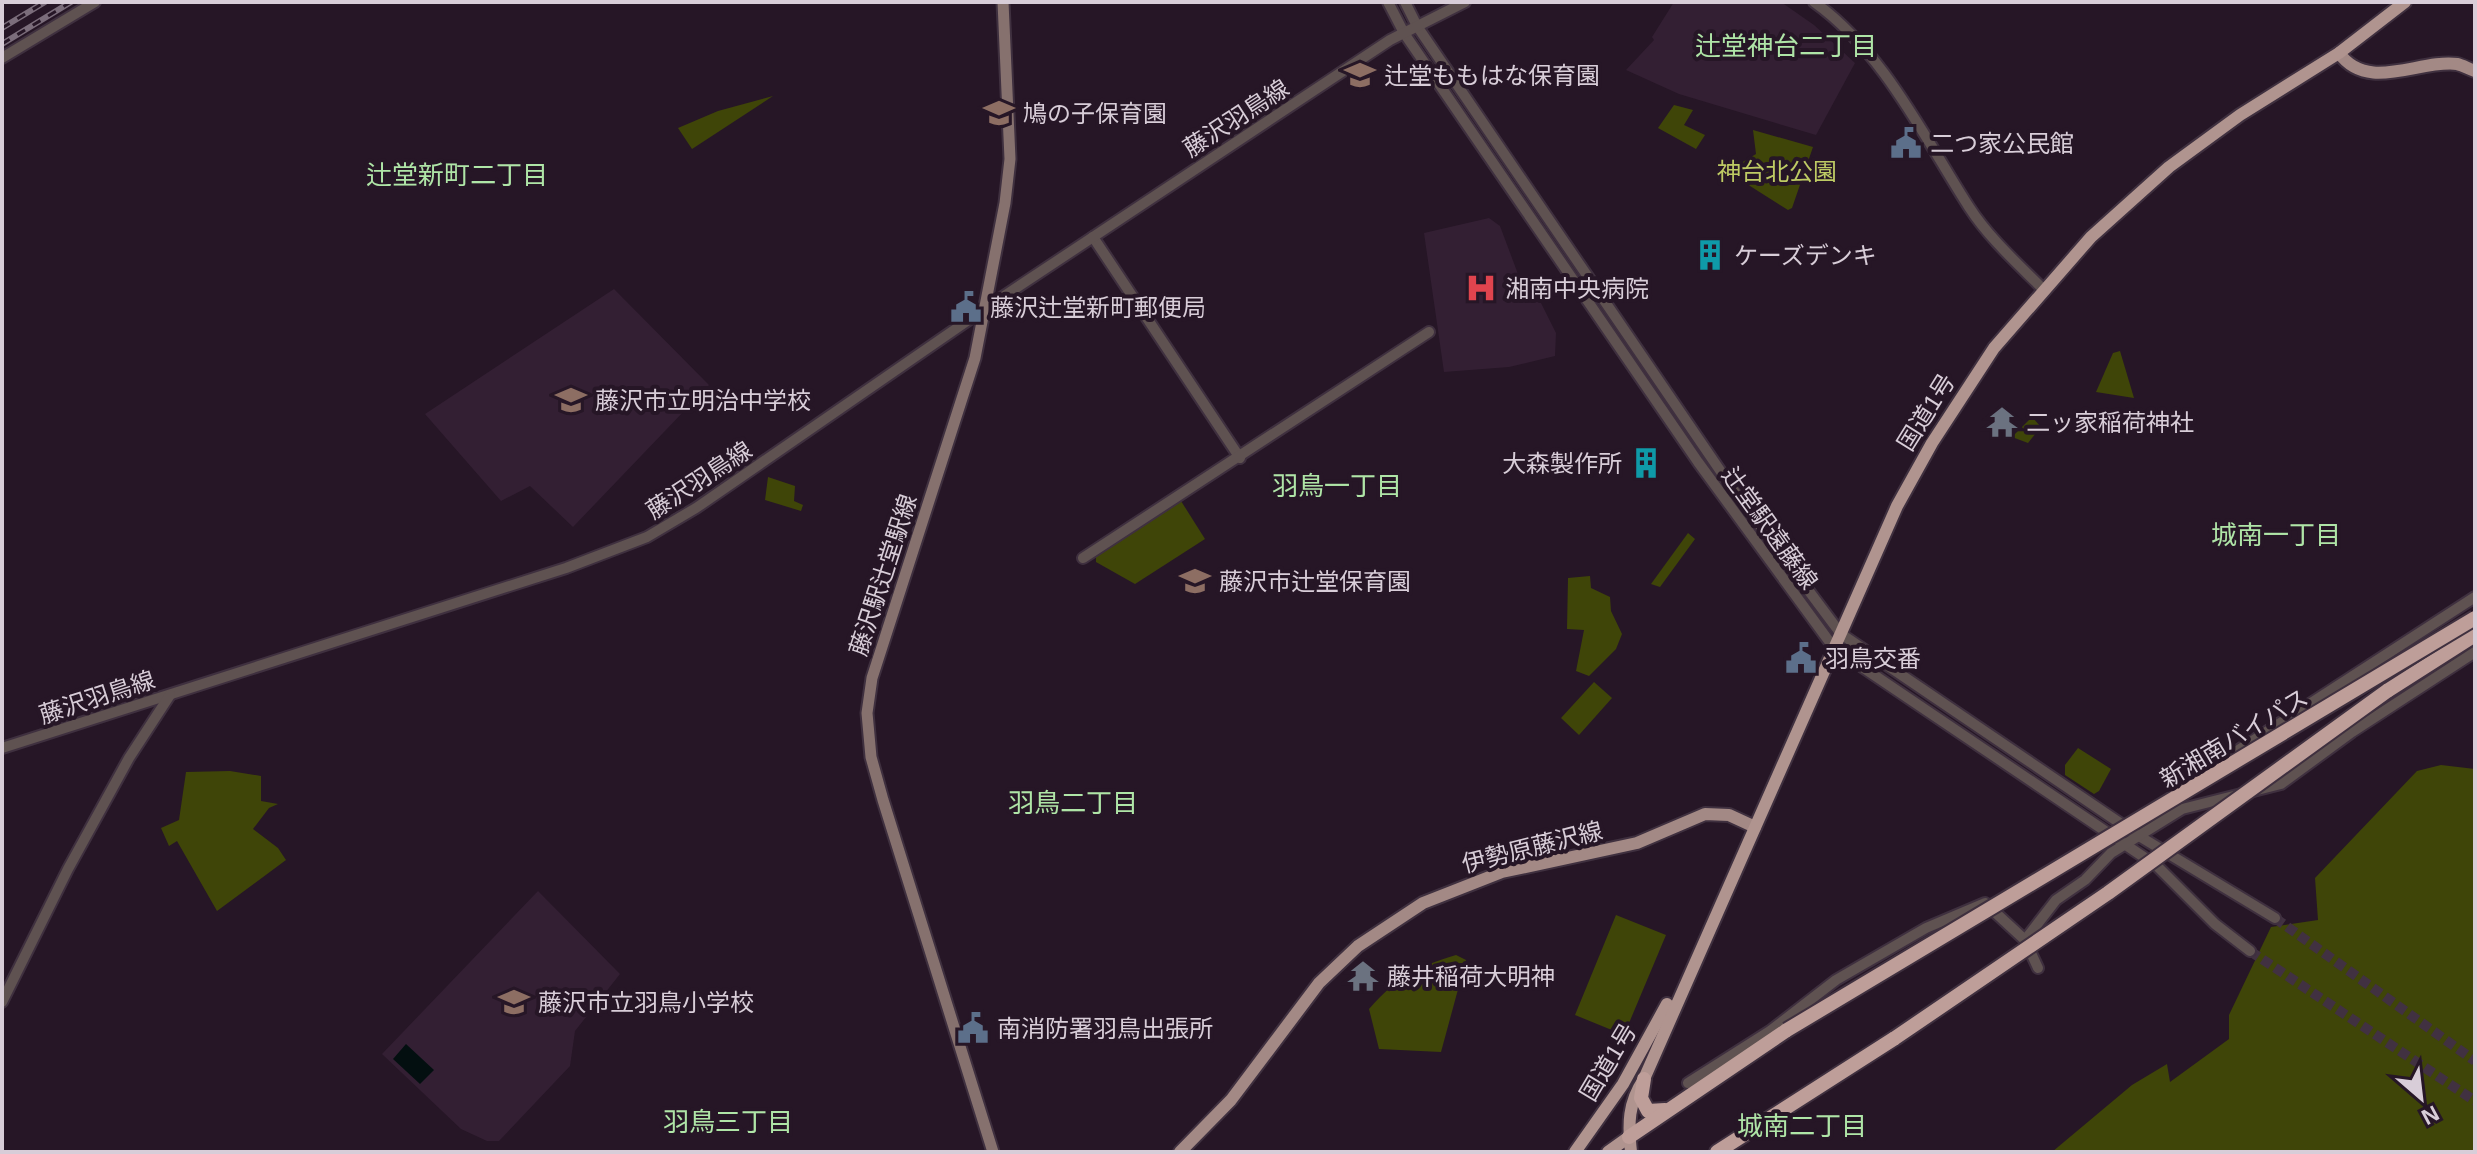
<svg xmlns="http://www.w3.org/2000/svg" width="2477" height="1154" font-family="Arial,'Noto Sans JP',sans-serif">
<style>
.built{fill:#331f33}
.green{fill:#3f4508}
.water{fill:#030f10}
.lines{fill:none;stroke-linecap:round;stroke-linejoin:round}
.tertiary-tunnel{stroke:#413141;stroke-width:10;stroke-dasharray:10 5;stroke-linecap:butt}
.tertiary-casing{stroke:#3f303f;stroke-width:14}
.secondary-casing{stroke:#3f303f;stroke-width:15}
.primary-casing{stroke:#3f303f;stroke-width:16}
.trunk-casing{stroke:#3f303f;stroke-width:16}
.motorway-casing{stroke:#3f303f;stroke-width:18}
.tertiary{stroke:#5f5251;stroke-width:10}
.secondary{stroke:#86716e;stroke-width:11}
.primary{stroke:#a38985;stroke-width:12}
.trunk{stroke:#b0948f;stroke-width:12}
.motorway{stroke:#be9e99;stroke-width:14}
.rail-casing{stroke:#7b6d7b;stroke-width:6}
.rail{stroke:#261626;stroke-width:3;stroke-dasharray:9;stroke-linecap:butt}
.motorway-bridge-casing{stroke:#3f303f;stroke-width:18;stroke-linecap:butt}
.motorway-bridge{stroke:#be9e99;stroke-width:14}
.labels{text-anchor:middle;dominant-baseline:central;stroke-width:8;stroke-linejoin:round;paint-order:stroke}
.poi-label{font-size:24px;fill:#d8cdd8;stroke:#261626;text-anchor:start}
.street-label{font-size:24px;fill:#d8cdd8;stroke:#261626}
.park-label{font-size:24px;fill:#becb64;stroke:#261626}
.neighbourhood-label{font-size:26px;fill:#afe5a7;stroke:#261626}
</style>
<rect width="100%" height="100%" fill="#261626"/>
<!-- built -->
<g class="built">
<polygon points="1674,2 1781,2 1814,25 1855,63 1816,135 1679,94 1626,70 1654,40 1652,37"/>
<polygon points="1489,218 1500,226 1518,274 1540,301 1556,333 1555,356 1509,367 1444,372 1424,233"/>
<polygon points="614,289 709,385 573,527 530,486 501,501 425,414"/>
<polygon points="538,891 620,974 575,1031 570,1066 499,1141 487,1141 461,1129 382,1054"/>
</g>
<!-- green -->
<g class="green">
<polygon points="773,96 692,149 678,128 718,111"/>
<polygon points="1674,105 1693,110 1684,125 1705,135 1696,149 1658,128"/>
<polygon points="1753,130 1813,147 1792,208 1788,210 1739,179 1741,163 1756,154"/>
<polygon points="2120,351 2134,398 2096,392 2113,353"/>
<polygon points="2032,417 2041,427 2028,443 2012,437"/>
<polygon points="768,477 795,486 794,501 803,505 801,511 765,500"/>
<polygon points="1181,501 1205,539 1135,584 1096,562 1096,557"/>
<polygon points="1688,533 1695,539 1660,587 1651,584"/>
<polygon points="1590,576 1591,588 1610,597 1611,611 1622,634 1616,649 1589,676 1576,671 1584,630 1567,629 1568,578"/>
<polygon points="1594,682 1612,698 1579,735 1561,718"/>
<polygon points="2078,748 2111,769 2099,791 2094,794 2065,775 2065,765"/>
<polygon points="2441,765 2475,769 2475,1152 2052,1152 2132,1085 2167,1064 2170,1082 2229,1039 2229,1015 2271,927 2318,920 2315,878 2417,771"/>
<polygon points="230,771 261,776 261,801 278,804 269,808 253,829 278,848 286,860 217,911 177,841 169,846 161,828 179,820 186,772"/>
<polygon points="1616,915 1666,935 1624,1035 1575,1015"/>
<path d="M1456,955L1466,960L1441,1052L1379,1049L1369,1009C1397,977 1416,967 1456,955Z"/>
</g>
<!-- water -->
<polygon class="water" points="406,1044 434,1070 420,1084 393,1059"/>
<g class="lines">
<!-- tertiary-tunnel -->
<g class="tertiary-tunnel">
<polyline points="2275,918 2475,1061"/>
<polyline points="2250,951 2475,1101"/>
</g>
<defs>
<g id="tertiary">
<polyline points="1388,2 1404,33 1698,462 1834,648 2157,866 2215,924 2250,951"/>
<polyline points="1405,2 1417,26 1732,488 1841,634 2139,836 2275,918"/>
<path d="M1814,2C1883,51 1924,137 1969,207C1989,238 2017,263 2043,289"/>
<polyline points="2,58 95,2"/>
<polyline points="1093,237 1240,458"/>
<polyline points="1083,558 1429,332"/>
<polyline points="2,748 566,568 647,537 696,508 986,308 1390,40 1465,2"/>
<polyline points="2206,771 2475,597"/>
<polyline points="2038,968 2025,940 2056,900 2085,880 2111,853 2182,809 2281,784 2352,732 2475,652"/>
<polyline points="2,1002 68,869 129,758 170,695"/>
<polyline points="1688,1083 1770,1031 1836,980 1926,928 1985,903 2025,940"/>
</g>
<polyline id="secondary" points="993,1152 883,800 871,757 867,713 872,678 975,358 1005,203 1010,159 1003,2"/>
<g id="primary">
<path d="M2339,53C2368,93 2419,59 2457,64C2462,65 2469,69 2475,71"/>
<polyline points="1180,1152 1231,1100 1319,983 1358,946 1423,903 1502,872 1637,843 1705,814 1729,815 1755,827"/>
</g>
<g id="trunk">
<polyline points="1575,1152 1623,1084 1667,1004"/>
<polyline points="1608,1152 1629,1137"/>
<path d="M1631,1152C1628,1124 1628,1103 1644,1079L1897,506L1932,443L1994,348L2091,237L2169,167L2240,115L2339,53L2405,2"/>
</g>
<g id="motorway">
<polyline points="2387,691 2475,635"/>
<polyline points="1644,1079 1641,1098 1648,1111 1665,1110"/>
<polyline points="1629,1137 1787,1030"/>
<polyline points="1717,1152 1895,1038"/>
</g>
</defs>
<!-- tertiary casing -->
<use href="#tertiary" class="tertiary-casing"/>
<!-- secondary casing -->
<use href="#secondary" class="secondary-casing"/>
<!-- primary casing -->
<use href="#primary" class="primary-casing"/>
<!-- trunk casing -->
<use href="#trunk" class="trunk-casing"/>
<!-- motorway casing -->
<use href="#motorway" class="motorway-casing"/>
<!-- tertiary -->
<use href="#tertiary" class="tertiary"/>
<!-- secondary -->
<use href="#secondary" class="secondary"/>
<!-- primary -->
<use href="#primary" class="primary"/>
<!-- trunk -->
<use href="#trunk" class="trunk"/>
<!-- motorway -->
<use href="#motorway" class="motorway"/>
<defs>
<g id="rail">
<polyline points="2,28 45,2"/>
<polyline points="2,44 71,2"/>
</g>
</defs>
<!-- rail casing -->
<use href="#rail" class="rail-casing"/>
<!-- rail -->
<use href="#rail" class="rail"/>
<defs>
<g id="motorway-bridge">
<polyline points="1787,1030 2475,618"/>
<polyline points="1895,1038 2108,893 2387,691"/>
</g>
</defs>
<!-- motorway-bridge casing -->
<use href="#motorway-bridge" class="motorway-bridge-casing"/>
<!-- motorway-bridge -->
<use href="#motorway-bridge" class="motorway-bridge"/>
</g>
<!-- icons -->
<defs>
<symbol id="school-bare" viewBox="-9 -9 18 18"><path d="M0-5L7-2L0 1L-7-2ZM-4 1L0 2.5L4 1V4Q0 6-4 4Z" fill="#8d6e63" stroke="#261626" stroke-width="2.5" paint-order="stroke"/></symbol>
<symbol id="civic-bare" viewBox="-9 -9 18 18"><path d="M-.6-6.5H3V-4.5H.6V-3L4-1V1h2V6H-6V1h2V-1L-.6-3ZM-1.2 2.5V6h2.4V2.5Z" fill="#5c6f8a" stroke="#261626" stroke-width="2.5" paint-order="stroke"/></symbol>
<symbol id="building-bare" viewBox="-9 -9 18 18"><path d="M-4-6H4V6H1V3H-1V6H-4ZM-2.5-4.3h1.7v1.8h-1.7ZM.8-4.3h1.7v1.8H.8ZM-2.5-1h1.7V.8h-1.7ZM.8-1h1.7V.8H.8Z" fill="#0f9aa8" stroke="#261626" stroke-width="2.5" paint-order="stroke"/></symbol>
<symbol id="hospital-bare" viewBox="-9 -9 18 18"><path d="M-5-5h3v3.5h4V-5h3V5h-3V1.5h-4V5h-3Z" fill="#e0444e" stroke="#261626" stroke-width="2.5" paint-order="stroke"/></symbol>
<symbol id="temple-bare" viewBox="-9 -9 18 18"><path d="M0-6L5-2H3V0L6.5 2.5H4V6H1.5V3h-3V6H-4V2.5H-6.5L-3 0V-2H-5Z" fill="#6b7280" stroke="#261626" stroke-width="2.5" paint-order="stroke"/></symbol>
</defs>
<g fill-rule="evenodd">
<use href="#school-bare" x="1338" y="53" width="44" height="44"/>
<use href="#school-bare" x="977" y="91" width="44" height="44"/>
<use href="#civic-bare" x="1884" y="121" width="44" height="44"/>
<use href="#building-bare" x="1688" y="233" width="44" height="44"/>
<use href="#hospital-bare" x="1459" y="266" width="44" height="44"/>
<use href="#civic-bare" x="944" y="285" width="44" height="44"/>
<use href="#school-bare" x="549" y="378" width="44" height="44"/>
<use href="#temple-bare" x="1980" y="400" width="44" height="44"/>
<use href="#building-bare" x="1624" y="441" width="44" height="44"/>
<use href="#school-bare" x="1173" y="559" width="44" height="44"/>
<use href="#civic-bare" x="1779" y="636" width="44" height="44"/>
<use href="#temple-bare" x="1341" y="954" width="44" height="44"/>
<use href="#school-bare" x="492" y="980" width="44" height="44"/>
<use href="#civic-bare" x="951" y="1006" width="44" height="44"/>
</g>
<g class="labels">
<!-- poi labels -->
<g class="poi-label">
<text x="1384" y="75">辻堂ももはな保育園</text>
<text x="1023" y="113">鳩の子保育園</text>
<text x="1930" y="143">二つ家公民館</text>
<text x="1734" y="255">ケーズデンキ</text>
<text x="1505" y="288">湘南中央病院</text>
<text x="990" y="307">藤沢辻堂新町郵便局</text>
<text x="595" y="400">藤沢市立明治中学校</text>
<text x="2026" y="422">二ッ家稲荷神社</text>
<text x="1622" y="463" text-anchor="end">大森製作所</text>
<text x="1219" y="581">藤沢市辻堂保育園</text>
<text x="1825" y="658">羽鳥交番</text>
<text x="1387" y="976">藤井稲荷大明神</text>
<text x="538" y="1002">藤沢市立羽鳥小学校</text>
<text x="997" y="1028">南消防署羽鳥出張所</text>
</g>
<!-- street labels -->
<g class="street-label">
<text transform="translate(1236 118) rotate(-33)">藤沢羽鳥線</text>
<text transform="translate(1926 412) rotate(-58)">国道1号</text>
<text transform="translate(699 480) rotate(-33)">藤沢羽鳥線</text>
<text transform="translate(1770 528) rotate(54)">辻堂駅遠藤線</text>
<text transform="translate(883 575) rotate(-72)">藤沢駅辻堂駅線</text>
<text transform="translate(97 697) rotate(-18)">藤沢羽鳥線</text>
<text transform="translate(2234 738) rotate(-31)">新湘南バイパス</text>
<text transform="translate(1532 847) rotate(-14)">伊勢原藤沢線</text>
<text transform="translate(1608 1062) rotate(-59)">国道1号</text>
</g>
<!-- park labels -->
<g class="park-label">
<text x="1777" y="171">神台北公園</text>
</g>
<!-- neighbourhood labels -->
<g class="neighbourhood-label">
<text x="1786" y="46">辻堂神台二丁目</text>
<text x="457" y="175">辻堂新町二丁目</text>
<text x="1337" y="486">羽鳥一丁目</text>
<text x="2276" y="535">城南一丁目</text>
<text x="1073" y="803">羽鳥二丁目</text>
<text x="728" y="1122">羽鳥三丁目</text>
<text x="1802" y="1126">城南二丁目</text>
</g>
</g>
<!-- border -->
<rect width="2477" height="1154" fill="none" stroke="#d8cdd8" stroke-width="8"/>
<!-- north arrow -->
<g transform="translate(2421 1098) rotate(152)" stroke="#261626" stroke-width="6" paint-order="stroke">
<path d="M0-6L14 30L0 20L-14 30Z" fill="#d8cdd8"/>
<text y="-12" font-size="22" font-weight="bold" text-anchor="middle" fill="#d8cdd8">N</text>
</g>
</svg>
